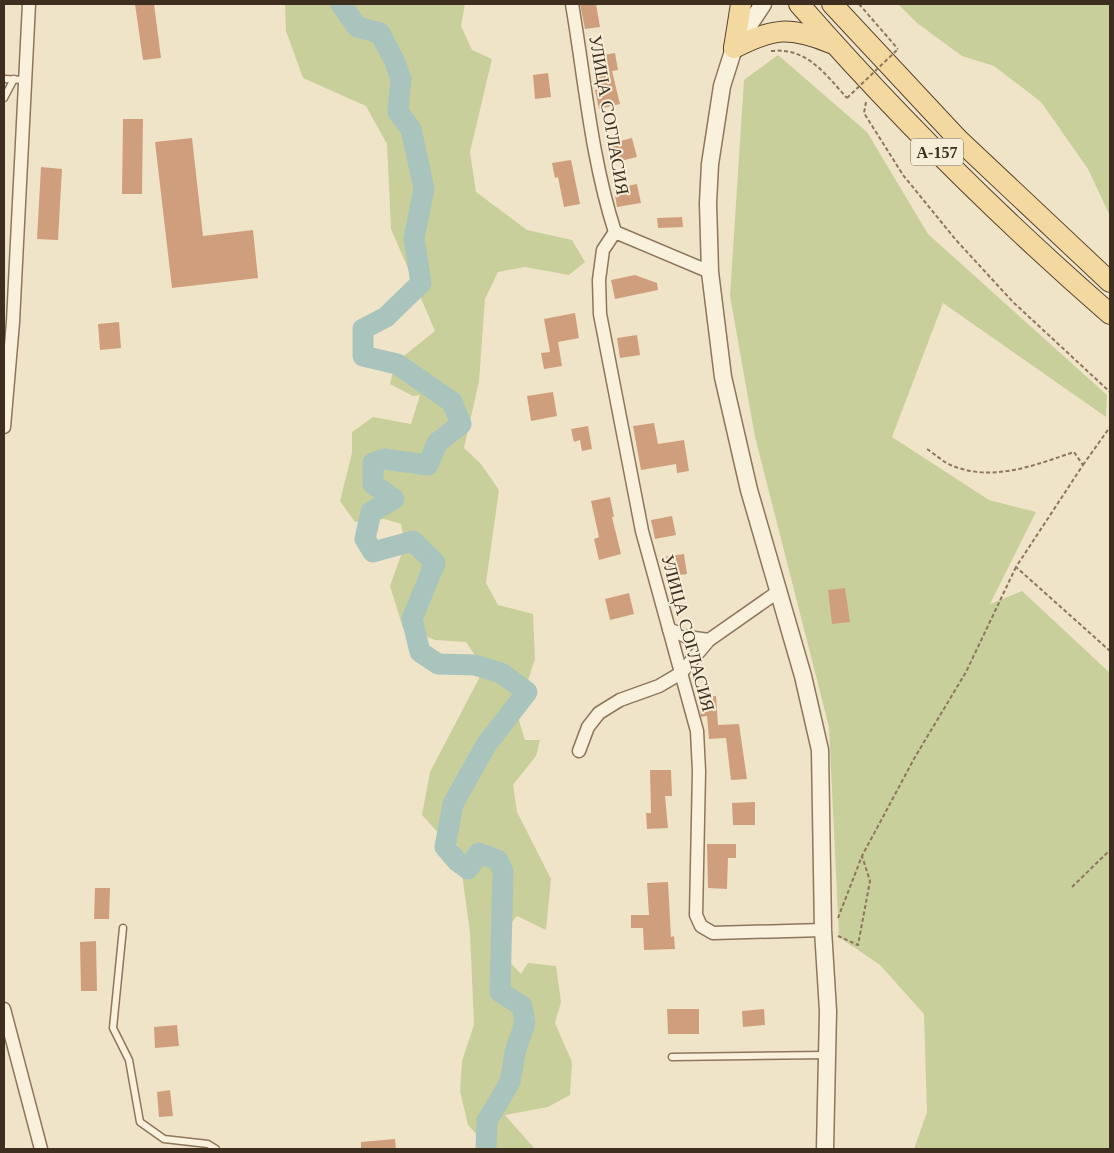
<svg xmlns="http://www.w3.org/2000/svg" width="1114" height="1153" font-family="'Times New Roman',serif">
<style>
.green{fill:#c9cf9b}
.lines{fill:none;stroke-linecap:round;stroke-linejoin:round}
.river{stroke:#a9c4bc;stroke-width:21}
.building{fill:#cf9f7d}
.service-casing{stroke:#8d765c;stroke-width:9}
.minor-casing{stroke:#8d765c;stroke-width:15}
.tertiary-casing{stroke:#8d765c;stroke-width:19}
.primary-casing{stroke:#5b4430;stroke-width:22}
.path{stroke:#8d765c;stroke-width:2;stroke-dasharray:4 2.5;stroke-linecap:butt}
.service{stroke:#faf1dc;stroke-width:6}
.minor{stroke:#faf1dc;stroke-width:12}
.tertiary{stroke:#faf1dc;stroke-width:16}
.primary{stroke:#f3d9a0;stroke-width:20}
.path-bridge{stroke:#8d765c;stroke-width:2;stroke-dasharray:4 2.5;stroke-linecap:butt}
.labels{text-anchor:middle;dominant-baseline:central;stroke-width:4;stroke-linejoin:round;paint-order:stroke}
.shield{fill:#f7eed8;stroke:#756857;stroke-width:1}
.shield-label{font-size:16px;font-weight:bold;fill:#3d2e20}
.street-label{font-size:18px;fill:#3d2e20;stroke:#f7eed8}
</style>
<rect width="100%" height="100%" fill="#f0e4c8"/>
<!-- green -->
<g class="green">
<polygon points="285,4 465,4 461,26 472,50 492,59 470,152 476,192 527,230 572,240 585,262 569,275 525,267 498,272 485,299 479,381 464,448 481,464 499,490 486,583 498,605 533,614 535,659 517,714 525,740 540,740 536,756 513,785 517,812 551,879 546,930 517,916 506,929 501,953 521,974 528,963 556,966 561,1002 555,1023 572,1062 570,1095 548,1107 505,1115 535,1149 490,1149 468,1125 460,1091 462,1061 474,1025 470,933 458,845 442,837 422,815 430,772 484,669 466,642 435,640 403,628 390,586 405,544 401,524 384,519 355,522 340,501 352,453 352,432 373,417 411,424 420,395 413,396 390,384 395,363 435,331 391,229 387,144 366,106 303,78 286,31"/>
<polygon points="898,4 1110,4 1110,216 1088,169 1041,102 994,66 962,56 917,23"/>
<polygon points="778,55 867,132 928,234 1107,395 1106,417 943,303 892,437 989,500 1036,512 990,604 1022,591 1110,673 1110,1149 914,1149 927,1112 924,1014 880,965 839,937 829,727 755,437 730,296 744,80"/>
</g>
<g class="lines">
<!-- river -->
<polyline class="river" points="341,4 357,27 380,33 395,62 401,79 398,112 411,129 424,189 414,238 421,283 386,317 363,329 363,356 397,364 452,402 461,424 437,443 428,465 384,459 373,463 373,484 394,499 371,512 365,539 373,552 413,541 435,563 412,619 420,652 438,664 475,665 501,673 527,692 486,745 453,804 445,847 457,861 468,869 479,853 498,860 503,872 500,992 522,1006 525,1023 515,1052 510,1082 487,1121 486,1149"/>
</g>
<!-- building -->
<g class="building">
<polygon points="135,4 154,4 161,58 143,60"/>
<polygon points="580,4 596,4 600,27 585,29"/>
<polygon points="615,53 618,70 612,71 620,104 599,109 595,90 598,89 593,57"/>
<polygon points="548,73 551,97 535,99 533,75"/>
<polygon points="123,119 143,119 142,194 122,194"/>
<polygon points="192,138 203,236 253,230 258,278 172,288 155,142"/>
<polygon points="632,138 637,157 616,162 612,143"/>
<polygon points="571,160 580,204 564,207 558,177 555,178 552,163"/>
<polygon points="41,167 62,169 58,240 37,239"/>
<polygon points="637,184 641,203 617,207 614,189"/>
<polygon points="682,217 683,227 658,228 657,218"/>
<polygon points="635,275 657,283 658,290 615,299 611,280"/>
<polygon points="575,313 579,338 558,342 562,366 544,369 541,353 550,352 544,319"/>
<polygon points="119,322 121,348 100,350 98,324"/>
<polygon points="637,335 640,355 620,358 617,338"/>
<polygon points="553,392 557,416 531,421 527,396"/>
<polygon points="654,423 658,444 684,440 689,471 677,473 676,464 641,470 633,426"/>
<polygon points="588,426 592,449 582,451 580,440 574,442 571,429"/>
<polygon points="610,497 614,517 612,517 621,554 599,560 594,539 599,537 591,501"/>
<polygon points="672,516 676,535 655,539 651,520"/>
<polygon points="684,554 687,574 666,577 663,557"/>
<polygon points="845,588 850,622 832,624 828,590"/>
<polygon points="629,593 634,614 610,620 605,599"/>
<polygon points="716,696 718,725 739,724 747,779 731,780 726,738 709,739 707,716 701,717 699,698"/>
<polygon points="650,770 671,770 672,796 665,796 668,828 647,829 646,813 651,813"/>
<polygon points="755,802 755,825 733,825 732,803"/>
<polygon points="707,844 736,844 736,858 728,858 727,889 708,888"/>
<polygon points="668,882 671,937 674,936 675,949 644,950 643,928 631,928 631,915 649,915 647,883"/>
<polygon points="95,888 110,888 109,919 94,919"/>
<polygon points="96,941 97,991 81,991 80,942"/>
<polygon points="667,1009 699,1009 699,1034 668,1034"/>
<polygon points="764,1009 765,1025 743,1027 742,1011"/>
<polygon points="177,1025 179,1046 155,1048 154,1027"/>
<polygon points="170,1090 173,1116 159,1117 157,1092"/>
<polygon points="395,1139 396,1149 361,1149 361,1142"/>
</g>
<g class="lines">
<defs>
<g id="service">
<polyline points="4,79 26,80"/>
<polyline points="4,98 14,79"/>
<polyline points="123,928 113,1028 129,1060 140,1122 164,1139 208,1144 216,1149"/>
<polyline points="672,1057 827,1055"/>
</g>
<g id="minor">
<path d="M572,4C585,80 591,158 615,232"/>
<polyline points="710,272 615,232 603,250 599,280 600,314 642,531 697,731 699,771 696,915 701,926 713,933 823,930"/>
<polyline points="4,427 13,322 29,4"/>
<polyline points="669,629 687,637 709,640"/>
<polyline points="579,751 588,727 599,713 620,700 659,686 681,673 709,640 779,591"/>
<polyline points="4,1009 41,1149"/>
</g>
<polyline id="tertiary" points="763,4 734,48 722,86 710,164 708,203 710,272 723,377 749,490 803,676 820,750 823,930 828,1011 825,1149"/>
<g id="primary">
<path d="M799,4C896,115 1000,218 1110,314"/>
<polyline points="832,4 958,139 1110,282"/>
<path d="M734,48C773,28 790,26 831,43"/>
<polyline points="734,48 741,4"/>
</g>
</defs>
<!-- service casing -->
<use href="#service" class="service-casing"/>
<!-- minor casing -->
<use href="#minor" class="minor-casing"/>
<!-- tertiary casing -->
<use href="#tertiary" class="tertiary-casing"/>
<!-- primary casing -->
<use href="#primary" class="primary-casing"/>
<!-- path -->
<g class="path">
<polyline points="859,4 898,49"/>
<path d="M771,51C807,47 825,74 847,98"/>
<polyline points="866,102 864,113 903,175 956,240 1013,302 1110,392"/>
<path d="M927,449C935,454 944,463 953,466C994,482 1035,465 1074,452L1083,465L1016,567L1110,651"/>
<polyline points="1083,465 1110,427"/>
<polyline points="1072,887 1110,850"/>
<polyline points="838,918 862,856 915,757 966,672 1016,567"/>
<polyline points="838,936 858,945 870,881 862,856"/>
</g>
<!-- service -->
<use href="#service" class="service"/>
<!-- minor -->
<use href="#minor" class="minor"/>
<!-- tertiary -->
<use href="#tertiary" class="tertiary"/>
<!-- primary -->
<use href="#primary" class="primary"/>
<!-- path-bridge -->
<polyline class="path-bridge" points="847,98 898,49"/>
</g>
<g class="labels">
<!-- shield labels -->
<rect class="shield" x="911" y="138.5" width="52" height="27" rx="4"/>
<g class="shield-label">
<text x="937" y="152">А-157</text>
</g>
<!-- street labels -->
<g class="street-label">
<text transform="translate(609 115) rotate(80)">УЛИЦА СОГЛАСИЯ</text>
<text transform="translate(688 633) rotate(75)">УЛИЦА СОГЛАСИЯ</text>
</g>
</g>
<!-- border -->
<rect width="1114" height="1153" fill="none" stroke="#3d2e20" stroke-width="10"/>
</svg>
